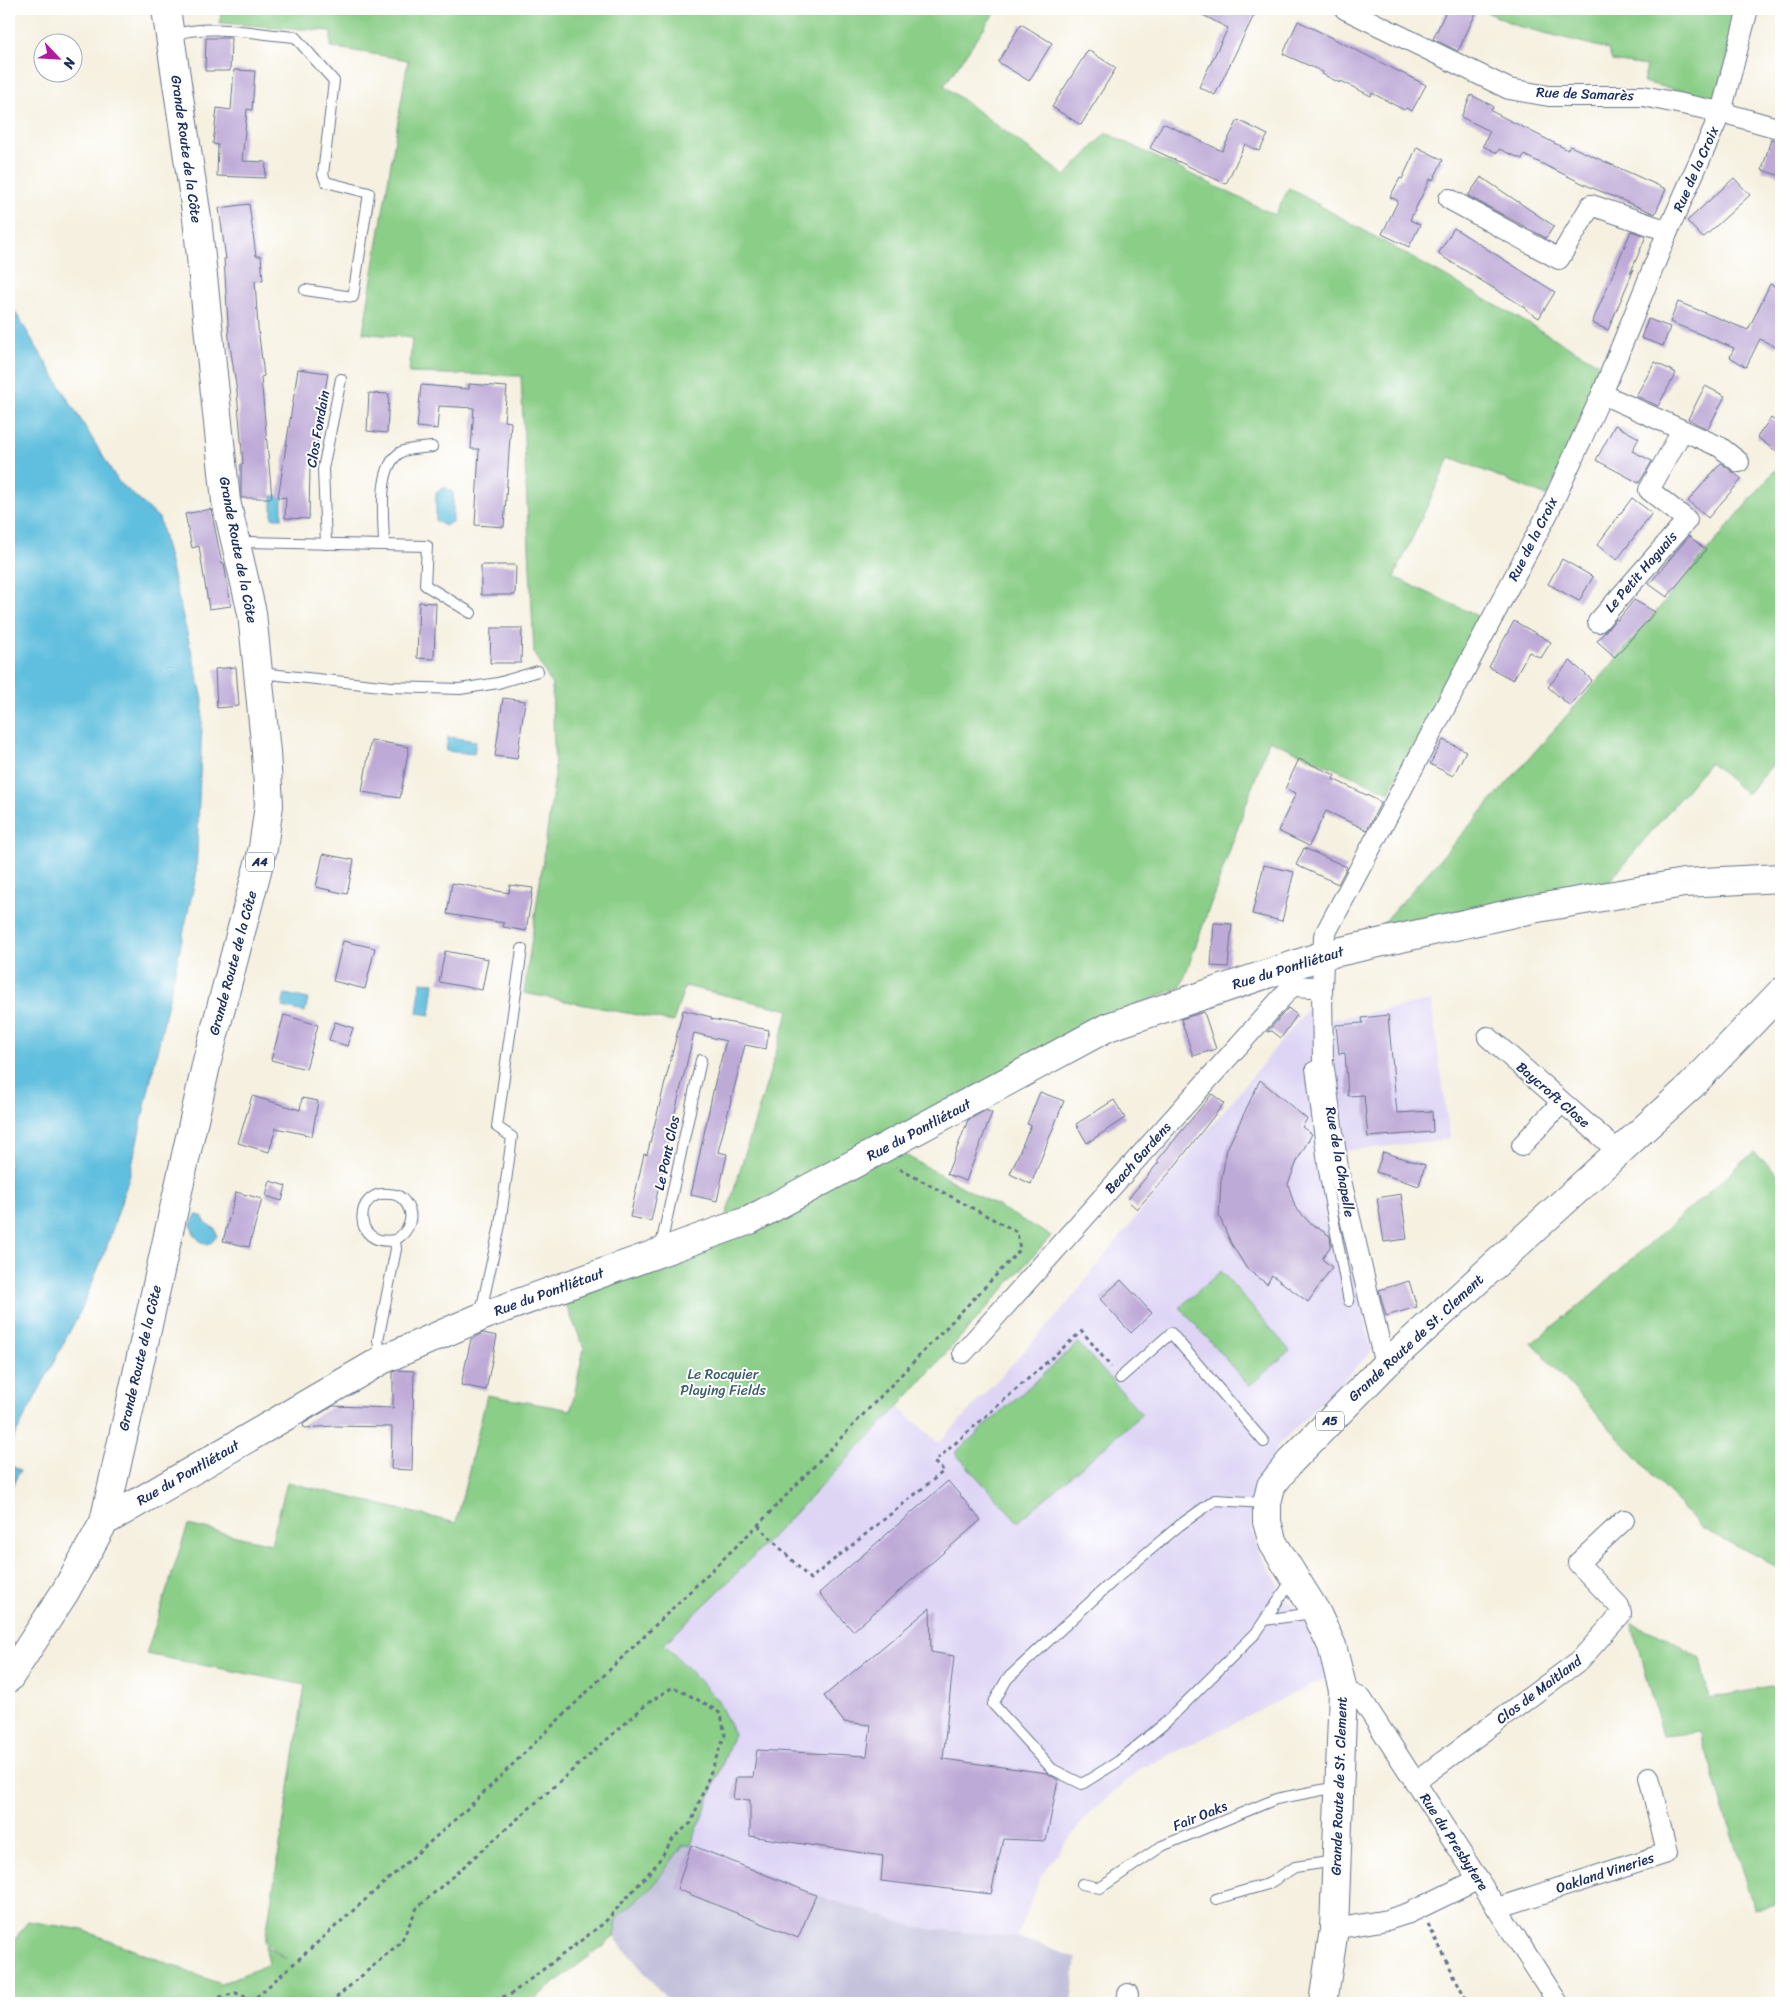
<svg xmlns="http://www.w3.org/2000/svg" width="1790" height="2012" font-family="Sriracha,sans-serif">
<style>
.built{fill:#ded5f5}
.industrial{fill:#c3c1db}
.green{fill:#8ace87;stroke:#527e72}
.water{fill:#60bfde;stroke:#3e779e}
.building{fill:#beaad7}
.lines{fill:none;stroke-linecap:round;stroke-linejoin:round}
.service-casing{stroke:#67738b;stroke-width:12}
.minor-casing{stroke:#67738b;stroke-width:22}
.secondary-casing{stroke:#67738b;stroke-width:30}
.primary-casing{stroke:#67738b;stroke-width:30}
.path{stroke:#67738b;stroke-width:3;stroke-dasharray:4 4;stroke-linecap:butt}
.service{stroke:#fff;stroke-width:10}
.minor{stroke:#fff;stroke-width:20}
.secondary{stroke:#fff;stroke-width:28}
.primary{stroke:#fff;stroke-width:28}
.labels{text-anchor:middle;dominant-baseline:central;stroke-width:4;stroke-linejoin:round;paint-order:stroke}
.shield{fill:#fff;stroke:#5f6d8e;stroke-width:1}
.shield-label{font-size:12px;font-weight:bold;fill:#1b2f5e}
.street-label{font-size:14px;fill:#1b2f5e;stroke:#fff}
.park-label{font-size:14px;fill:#3c5f6a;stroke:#fff}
</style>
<rect width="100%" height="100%" fill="#fff"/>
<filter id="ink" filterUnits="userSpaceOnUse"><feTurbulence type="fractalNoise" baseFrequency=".02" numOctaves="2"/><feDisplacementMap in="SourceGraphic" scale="10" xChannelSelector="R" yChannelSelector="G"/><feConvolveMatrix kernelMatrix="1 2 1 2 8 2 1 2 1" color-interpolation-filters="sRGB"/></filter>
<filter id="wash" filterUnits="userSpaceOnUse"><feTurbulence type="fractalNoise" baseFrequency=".0096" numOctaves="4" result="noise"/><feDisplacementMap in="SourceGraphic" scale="20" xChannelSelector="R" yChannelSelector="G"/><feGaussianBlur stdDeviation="1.12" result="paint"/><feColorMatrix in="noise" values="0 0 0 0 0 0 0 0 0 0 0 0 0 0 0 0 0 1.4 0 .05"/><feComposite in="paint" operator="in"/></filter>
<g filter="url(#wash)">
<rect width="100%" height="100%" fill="#f5f0df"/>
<!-- built -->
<g class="built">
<polygon points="1315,1000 1342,1226 1372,1351 1279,1444 1251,1502 1250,1519 1257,1549 1289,1601 1301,1613 1328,1677 1142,1768 1090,1812 1041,1876 1017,1937 919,1929 816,1895 691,1845 734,1734 265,1942 305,1685 146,1654 188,1525 271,1544 287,1482 456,1523 487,1395 571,1410 584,1348 560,1290 1051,1236 898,1407 939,1443 1063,1309 1110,1249"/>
<polygon points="1431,1001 1450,1138 1429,1142 1343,1151 1330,1020"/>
</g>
<!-- industrial -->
<polygon class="industrial" points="683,1845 691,1845 816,1895 919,1928 1017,1937 1076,1958 1071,2003 670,2003 614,1937 618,1916 653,1886"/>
<!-- green -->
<g class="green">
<polygon points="221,9 997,9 944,86 1065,176 1106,133 1275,215 1289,188 1603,366 1547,496 1450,457 1394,577 1482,618 1389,792 1269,740 1181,987 1116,1013 725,1219 789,1010 685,986 673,1022 524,993 555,776 552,685 534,653 521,376 409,373 412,338 363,333 408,60 331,47 331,31 220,23"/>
<polygon points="1480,9 1740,9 1716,99 1643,82 1647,66 1612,61 1608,49 1517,26"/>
<polygon points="1781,463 1781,755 1747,794 1710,762 1607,884 1371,937 1607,670"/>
<polygon points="889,1146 1051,1236 898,1407 725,1585 664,1644 717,1699 734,1734 691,1845 683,1845 653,1886 618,1916 614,1937 529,2003 9,2003 9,1948 28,1921 83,1930 220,1984 269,1964 265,1945 286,1959 265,1942 305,1685 146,1654 188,1525 271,1544 287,1482 456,1523 487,1395 571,1410 584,1348 560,1290"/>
<polygon points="1754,1152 1781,1177 1781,1569 1701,1528 1532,1343 1583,1302"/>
<polygon points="1221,1271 1290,1351 1249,1386 1180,1307"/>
<polygon points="1078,1343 1142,1414 1018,1522 955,1453"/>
<polygon points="1632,1623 1665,1637 1700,1658 1709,1698 1781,1685 1781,1915 1779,1904 1754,1908 1752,1899 1700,1732 1663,1736"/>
</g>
<!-- water -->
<g class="water">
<polygon points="9,302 118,481 159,518 203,699 196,876 129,1178 106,1249 81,1310 9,1447"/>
<polygon points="445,487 453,493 453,521 445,526 436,521 436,493"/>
<rect x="272" y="496" width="10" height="22"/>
<polygon points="448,737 476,741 474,754 446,751"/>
<polygon points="421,982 434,983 430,1015 417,1013"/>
<polygon points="285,994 308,999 305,1012 282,1007"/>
<path d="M196,1215L202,1216L206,1223L215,1229L217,1235C208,1254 193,1238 191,1224Z"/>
<polygon points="9,1465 20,1470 9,1493"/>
</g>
<g id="blocks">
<!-- building -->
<g class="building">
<polygon points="1191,9 1257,9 1215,95 1199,87 1228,28"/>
<polygon points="1447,9 1478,9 1458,51 1433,39"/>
<polygon points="1298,21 1426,85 1412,111 1406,108 1404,110 1372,93 1371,96 1341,81 1340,83 1322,74 1323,72 1283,54"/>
<polygon points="1021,24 1052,43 1029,81 998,62"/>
<polygon points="206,38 231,38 230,71 205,71"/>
<polygon points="1088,50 1116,68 1081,125 1052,107"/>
<polygon points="234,70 255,71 252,110 247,109 242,161 266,162 265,178 217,176 218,145 213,144 217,108 231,110"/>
<polygon points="1471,95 1493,106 1491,111 1568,150 1570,146 1666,189 1655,214 1588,186 1524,155 1522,159 1499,149 1497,153 1483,146 1490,131 1461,117"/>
<polygon points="1238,120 1268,135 1259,151 1245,144 1226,184 1150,148 1163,123 1222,151"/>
<polygon points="1771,139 1781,141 1781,176 1762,170"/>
<polygon points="1417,147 1443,160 1433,180 1430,179 1410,220 1420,225 1409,247 1382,234 1398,201 1390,197 1400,178 1402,179"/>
<polygon points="1481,177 1554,226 1546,238 1468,196"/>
<polygon points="1734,178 1750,195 1703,238 1687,221"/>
<polygon points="249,204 256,256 261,256 263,280 255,281 258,328 264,376 261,377 272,498 241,498 241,464 243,464 237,392 229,339 224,259 226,259 219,208"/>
<polygon points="1454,228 1555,292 1539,318 1525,309 1526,308 1438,254"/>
<polygon points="1631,231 1646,236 1630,274 1634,269 1608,330 1592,323"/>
<polygon points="1770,284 1781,289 1781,335 1776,347 1760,339 1746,367 1730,357 1734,348 1670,322 1678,302 1748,330"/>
<polygon points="1648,319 1670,327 1663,346 1641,338"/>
<polygon points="1655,362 1676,373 1658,406 1636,396"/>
<polygon points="298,369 328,373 324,397 322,396 320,426 313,466 310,465 309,519 285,518 286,497 278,498"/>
<polygon points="469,384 507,387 504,421 511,422 504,527 475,525 479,449 471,449 474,408 439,406 437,429 417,427 421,385 469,389"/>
<polygon points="1705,386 1725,396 1708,429 1688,419"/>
<polygon points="369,393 389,394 387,433 367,431"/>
<polygon points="1771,418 1781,425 1781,455 1757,437"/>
<polygon points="1615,425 1639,438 1632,451 1652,461 1639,483 1596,460"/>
<polygon points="1721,463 1742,479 1708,518 1688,501"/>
<polygon points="1632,498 1652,513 1617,560 1597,545"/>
<polygon points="211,509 222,564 224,563 231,606 209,609 199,546 192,548 185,514"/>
<polygon points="1689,536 1706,550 1667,597 1649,584"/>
<polygon points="1562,559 1593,577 1579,601 1548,584"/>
<polygon points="481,565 516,565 515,595 481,595"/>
<polygon points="1634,600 1655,612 1615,657 1597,641 1616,619 1618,620"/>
<polygon points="419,602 436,603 434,659 417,658"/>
<polygon points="1514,621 1551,642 1541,658 1529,652 1513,680 1489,667"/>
<polygon points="491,628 522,628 521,663 490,663"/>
<polygon points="1570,661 1592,680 1570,706 1548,687"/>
<polygon points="236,667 239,706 217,708 215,669"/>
<polygon points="503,698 525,701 517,759 495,756"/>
<polygon points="371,740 409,747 400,798 362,792"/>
<polygon points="1443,740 1466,751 1453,776 1430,764"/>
<polygon points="1299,759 1335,775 1333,779 1381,802 1367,830 1326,811 1309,846 1278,831 1296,793 1285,789"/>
<polygon points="1304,848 1347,867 1338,884 1296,865"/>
<polygon points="323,854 354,860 347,894 316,887"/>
<polygon points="1264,865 1294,872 1282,921 1252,914"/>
<polygon points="452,883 509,893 510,885 533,888 526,931 503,927 504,923 447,914"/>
<polygon points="1214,923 1232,924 1228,967 1211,966"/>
<polygon points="343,941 375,948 365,989 333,981"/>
<polygon points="445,951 488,959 482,990 439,982"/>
<polygon points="1288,1008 1297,1015 1281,1038 1272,1031 1267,1032"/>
<polygon points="683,1010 711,1017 711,1019 769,1030 766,1049 745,1045 718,1152 727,1154 717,1201 691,1195 715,1082 726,1041 694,1033 664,1158 665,1159 651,1221 630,1217 644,1154 647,1155"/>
<polygon points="1204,1012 1216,1049 1193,1056 1181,1019"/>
<polygon points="284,1015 318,1025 306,1069 271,1060"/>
<polygon points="1388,1015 1397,1113 1432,1111 1433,1132 1368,1137 1364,1095 1348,1096 1345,1053 1339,1054 1336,1025 1363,1023 1362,1018"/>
<polygon points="335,1022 353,1028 347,1046 329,1040"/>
<polygon points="1260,1080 1307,1119 1302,1127 1312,1134 1298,1159 1288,1184 1295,1207 1309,1222 1330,1236 1331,1245 1322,1259 1332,1267 1308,1302 1272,1275 1267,1284 1247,1269 1231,1243 1219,1216 1221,1181 1227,1149"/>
<polygon points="1040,1092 1064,1101 1031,1184 1010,1174 1031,1125 1027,1124"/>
<polygon points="1212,1094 1224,1103 1171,1171 1137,1209 1127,1200 1159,1162 1157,1161"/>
<polygon points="252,1096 300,1110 302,1098 318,1101 312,1136 276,1128 269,1152 238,1143"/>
<polygon points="1114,1100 1125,1118 1087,1143 1076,1124"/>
<polygon points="986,1110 992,1113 966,1181 947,1174 968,1120"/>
<polygon points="1383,1152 1425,1165 1419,1186 1376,1172"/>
<polygon points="270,1181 286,1186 282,1201 266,1196"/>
<polygon points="236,1192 262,1199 249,1247 223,1241"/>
<polygon points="1401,1194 1407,1239 1384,1242 1377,1198"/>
<polygon points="1121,1280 1152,1313 1131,1333 1100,1299"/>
<polygon points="1409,1281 1417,1307 1386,1316 1379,1290"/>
<polygon points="483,1333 497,1336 486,1390 461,1385 471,1339"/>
<polygon points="397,1370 414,1371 412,1470 391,1469 392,1427 334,1426 304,1428 303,1424 333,1406 393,1408 393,1372"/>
<polygon points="948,1481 981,1520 853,1631 819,1593"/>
<polygon points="930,1608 931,1652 954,1656 943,1759 1047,1773 1058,1780 1046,1841 1003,1839 991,1894 881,1881 883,1856 750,1836 750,1800 733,1799 736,1777 753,1777 757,1750 867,1756 871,1725 844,1722 824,1696"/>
<polygon points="691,1845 816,1895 798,1938 677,1889"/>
</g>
</g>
</g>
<g filter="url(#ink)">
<use href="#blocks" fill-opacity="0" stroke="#67738b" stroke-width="1"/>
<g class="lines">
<defs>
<g id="service">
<path d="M172,35C211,23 255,34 295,37L334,81L323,174L326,182L369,193L353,297L305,290"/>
<polyline points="237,543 246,542 427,546 425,585 471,613"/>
<polyline points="326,544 323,469 341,379"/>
<path d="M384,545C384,520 376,467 401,452C409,448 424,448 432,447"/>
<polyline points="260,673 391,687 460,689 498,683 538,671"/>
<polyline points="1323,1062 1311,1068 1324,1171 1349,1301"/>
<polyline points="660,1250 701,1060"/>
<polyline points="487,1312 483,1302 500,1225 512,1137 497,1127 522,949"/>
<path d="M381,1360L378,1340L396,1249L395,1240C351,1248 354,1189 389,1194C395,1194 401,1196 405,1202C416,1216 409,1232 395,1240"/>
<polyline points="1120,1378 1171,1333 1264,1442"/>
<polyline points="1265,1503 1215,1500 1180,1525 1113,1581 1007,1679 993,1704 1052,1769 1082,1784 1119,1761 1164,1724 1256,1633 1292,1580"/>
<polyline points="1265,1620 1312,1613"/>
<polyline points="1082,1884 1100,1888 1162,1846 1276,1799 1337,1787"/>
<polyline points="1216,1899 1268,1884 1295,1867 1335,1861"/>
</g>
<g id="minor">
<polyline points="1345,9 1509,89 1549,96 1643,96 1721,112 1781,129"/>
<polyline points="1449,199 1559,259 1591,205 1668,231"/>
<polyline points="1602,394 1720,447 1739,462"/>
<polyline points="1598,622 1687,520 1649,490 1682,431"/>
<polyline points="1488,1037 1619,1152"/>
<polyline points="1522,1145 1561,1103"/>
<polyline points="963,1353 1292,986 1313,987 1322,989"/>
<polyline points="1385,1365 1338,1168 1323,1062 1322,989 1324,936 1548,513 1602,394 1668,231 1721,112 1748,9"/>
<polyline points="1343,1690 1361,1698 1558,2003"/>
<polyline points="1415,1782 1580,1660 1621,1614 1619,1606 1578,1563 1624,1520"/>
<polyline points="1497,1908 1667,1853 1649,1777"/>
<polyline points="1334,1929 1387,1920 1409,1913 1477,1880"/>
<polyline points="1127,2003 1128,1994"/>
</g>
<polyline id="secondary" points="104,1522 382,1360 488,1314 750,1220 1108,1027 1324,955 1532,909 1684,883 1781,878"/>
<g id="primary">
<polyline points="9,1678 65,1592 104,1522 207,1061 263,848 269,805 266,752 252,613 226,501 197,218 166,9"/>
<polyline points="1323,2003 1334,1929 1343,1690 1332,1646 1316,1612 1273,1543 1267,1522 1267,1503 1271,1486 1290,1462 1385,1365 1692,1085 1781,992"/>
</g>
</defs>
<!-- service casing -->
<use href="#service" class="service-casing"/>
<!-- minor casing -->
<use href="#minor" class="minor-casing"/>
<!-- secondary casing -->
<use href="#secondary" class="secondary-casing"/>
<!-- primary casing -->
<use href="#primary" class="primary-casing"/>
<!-- path -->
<g class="path">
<polyline points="758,1525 810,1579 944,1471 934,1462 1082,1331 1111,1367"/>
<polyline points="1428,1924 1468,2003"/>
<polyline points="253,2000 261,2003"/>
<polyline points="196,2003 236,1993 253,2000 468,1808 758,1525 1020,1250 1017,1232 896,1167"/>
<polyline points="330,2003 401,1942 417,1908 648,1703 673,1687 708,1705 721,1714 725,1735 691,1823 675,1836 656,1865 604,1923 511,1994 485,2003"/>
</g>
<!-- service -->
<use href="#service" class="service"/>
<!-- minor -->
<use href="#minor" class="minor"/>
<!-- secondary -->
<use href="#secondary" class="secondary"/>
<!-- primary -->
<use href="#primary" class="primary"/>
</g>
</g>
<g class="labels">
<!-- shield labels -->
<g class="shield">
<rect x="246" y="852.5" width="28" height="19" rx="4"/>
<rect x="1316" y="1411.5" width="28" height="19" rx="4"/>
</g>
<g class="shield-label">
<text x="260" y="862">A4</text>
<text x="1330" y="1421">A5</text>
</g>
<!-- street labels -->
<g class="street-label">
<text transform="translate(1585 94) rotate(2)">Rue de Samarès</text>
<text transform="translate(186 149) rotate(82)">Grande Route de la Côte</text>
<text transform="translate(1696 169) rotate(-66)">Rue de la Croix</text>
<text transform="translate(318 429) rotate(-80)">Clos Fondain</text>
<text transform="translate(1533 539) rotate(-63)">Rue de la Croix</text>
<text transform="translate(238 550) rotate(79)">Grande Route de la Côte</text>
<text transform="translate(1641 572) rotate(-49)">Le Petit Haguais</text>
<text transform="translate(233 963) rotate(-75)">Grande Route de la Côte</text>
<text transform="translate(1288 968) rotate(-17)">Rue du Pontliétaut</text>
<text transform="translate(1553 1095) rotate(41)">Baycroft Close</text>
<text transform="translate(919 1130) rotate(-28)">Rue du Pontliétaut</text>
<text transform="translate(667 1153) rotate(-78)">Le Pont Clos</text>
<text transform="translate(1138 1158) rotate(-48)">Beach Gardens</text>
<text transform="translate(1340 1162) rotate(80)">Rue de la Chapelle</text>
<text transform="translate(549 1292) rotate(-20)">Rue du Pontliétaut</text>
<text transform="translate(1416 1338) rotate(-43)">Grande Route de St. Clement</text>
<text transform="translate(140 1358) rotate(-77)">Grande Route de la Côte</text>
<text transform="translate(188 1473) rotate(-30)">Rue du Pontliétaut</text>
<text transform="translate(1539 1690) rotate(-37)">Clos de Maitland</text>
<text transform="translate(1339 1786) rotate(-88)">Grande Route de St. Clement</text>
<text transform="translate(1200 1816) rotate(-22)">Fair Oaks</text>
<text transform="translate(1454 1842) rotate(57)">Rue du Presbytere</text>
<text transform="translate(1605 1873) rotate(-18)">Oakland Vineries</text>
</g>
<!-- park labels -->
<g class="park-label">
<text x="723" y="1374">Le Rocquier<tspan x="723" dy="16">Playing Fields</tspan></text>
</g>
</g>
<!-- margin -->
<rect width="1790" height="2012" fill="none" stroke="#fff" stroke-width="30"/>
<!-- north arrow -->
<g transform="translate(58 58) rotate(115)"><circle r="24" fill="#ffffff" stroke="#a4acbf"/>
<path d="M0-4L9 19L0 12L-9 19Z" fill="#b5179e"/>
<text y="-8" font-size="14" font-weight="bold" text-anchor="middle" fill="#1b2f5e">N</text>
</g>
</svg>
